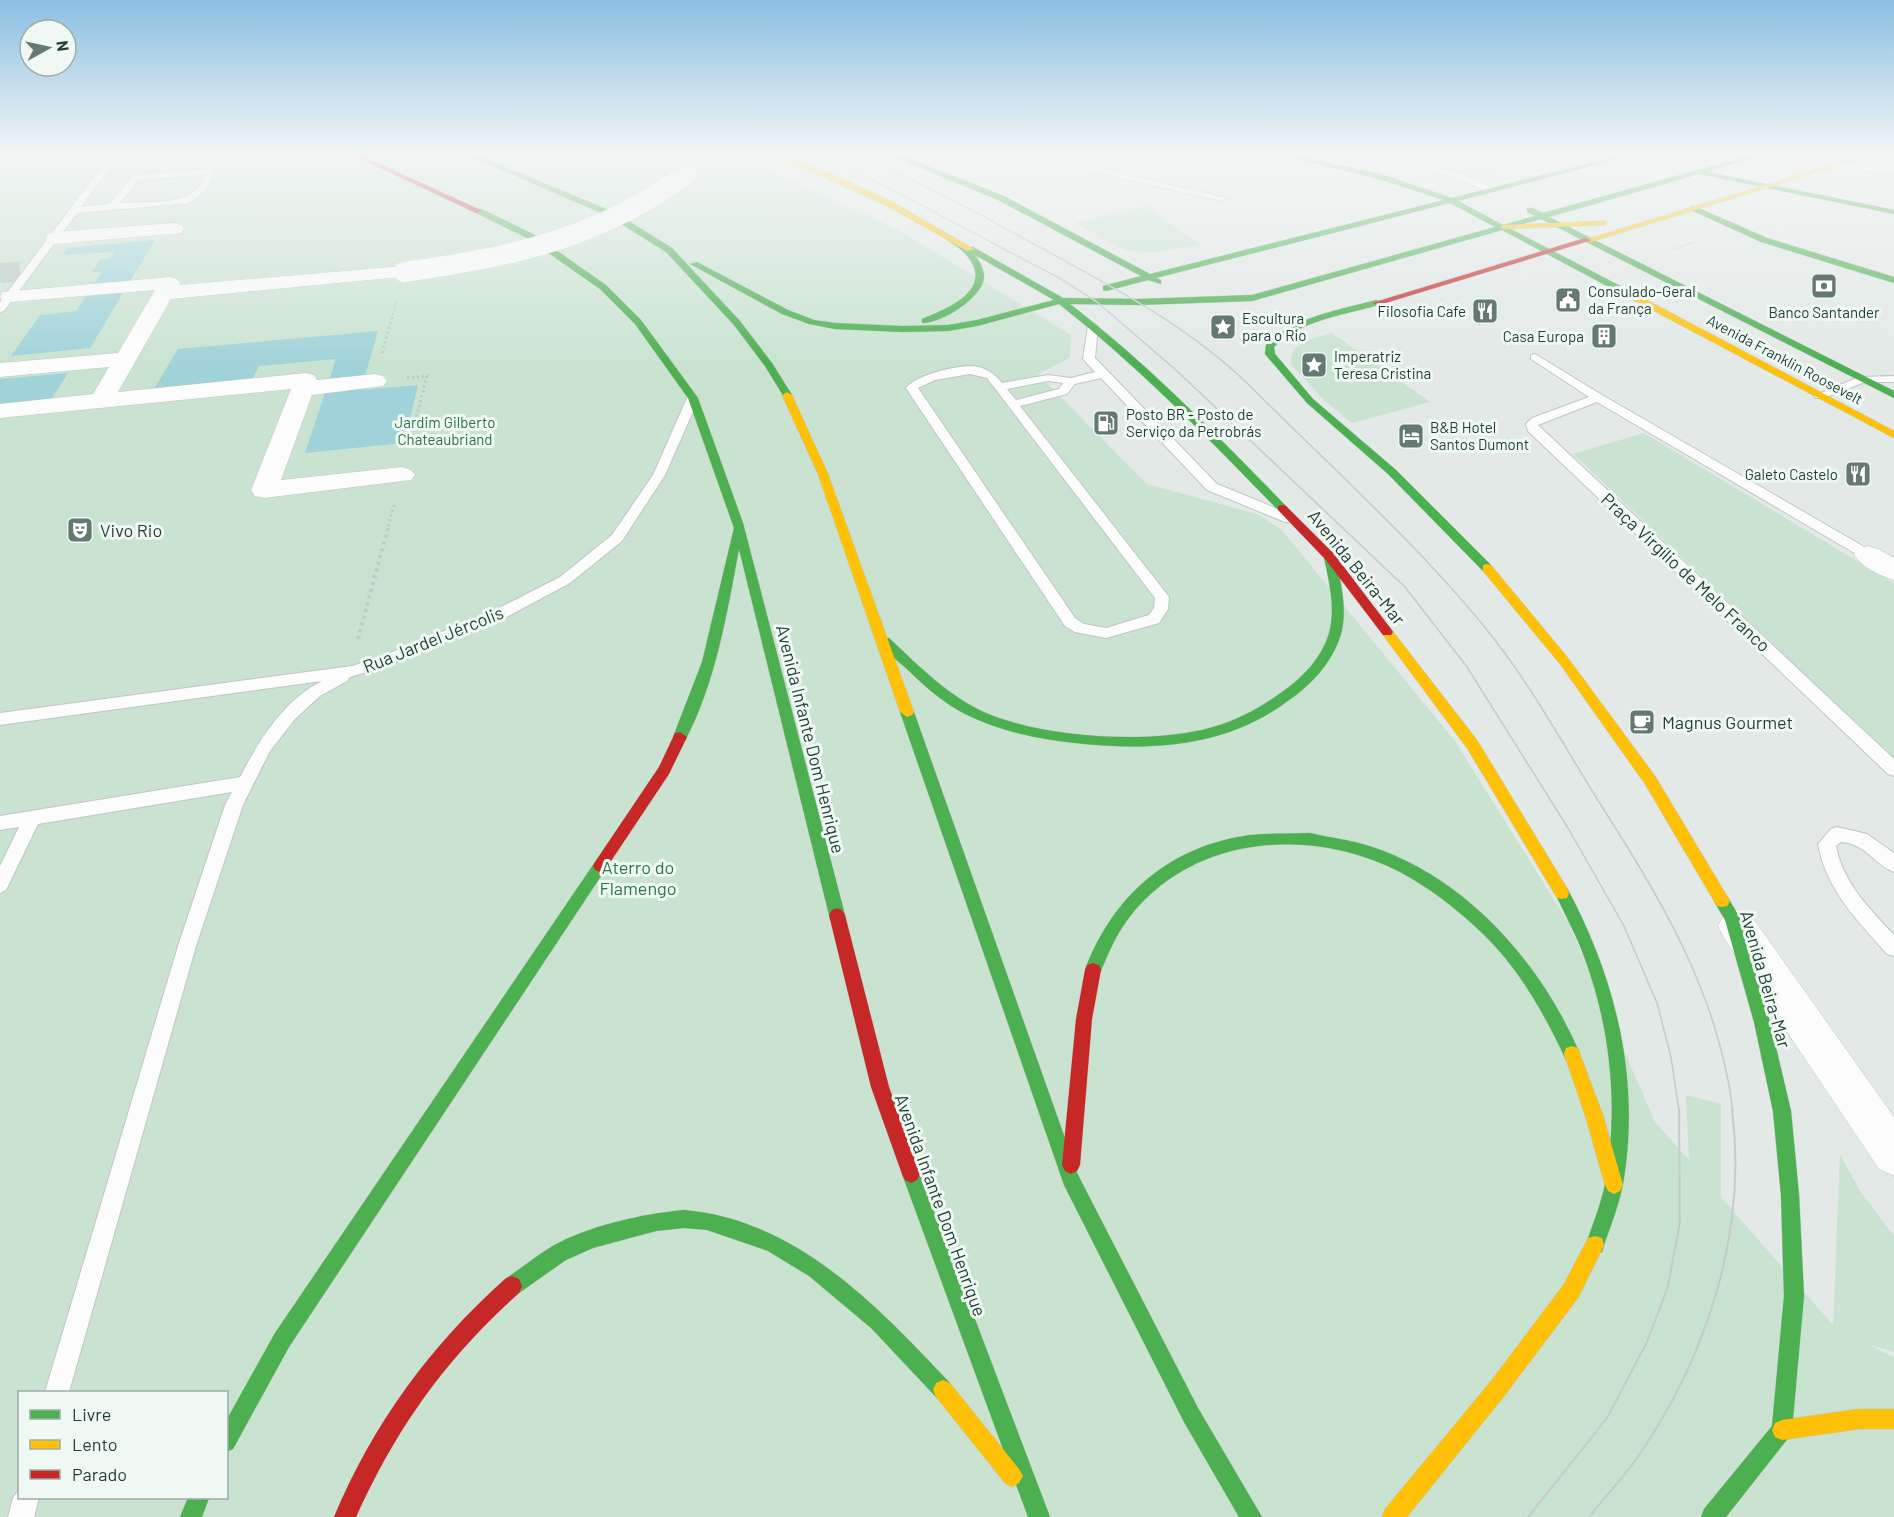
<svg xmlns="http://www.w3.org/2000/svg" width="1894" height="1517" font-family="Barlow,sans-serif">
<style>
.green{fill:#cae3d1;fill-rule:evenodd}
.water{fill:#a0d3d9}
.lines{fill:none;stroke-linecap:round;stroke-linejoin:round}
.street-tunnel{stroke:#bbc7c2;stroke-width:20;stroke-dasharray:20 10;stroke-linecap:butt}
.lane-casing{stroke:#bfc6c3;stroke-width:2}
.street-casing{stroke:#bfc6c3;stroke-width:1}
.fast-casing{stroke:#bec6c3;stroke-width:1}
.slow-casing{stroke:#bec6c3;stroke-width:1}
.jam-casing{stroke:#bec6c3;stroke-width:1}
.path-far2{stroke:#bfc9c5;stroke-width:2;stroke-dasharray:1.5 2;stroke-linecap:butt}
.path-far1{stroke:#bfc9c5;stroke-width:3;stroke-dasharray:2 3;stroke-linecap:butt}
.path{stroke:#bfc9c5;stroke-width:4;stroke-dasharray:3 4;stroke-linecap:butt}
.lane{fill:#fbfcfb;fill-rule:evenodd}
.street{fill:#fbfcfb;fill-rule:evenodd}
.fast{fill:#4caf50;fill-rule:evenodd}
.slow{fill:#ffc107;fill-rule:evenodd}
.jam{fill:#c62828;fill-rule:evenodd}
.tram-far1{stroke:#c6cac9;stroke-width:1.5}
.tram{stroke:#c6cac9;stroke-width:2}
.street-bridge-casing{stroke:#bfc6c3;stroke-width:20;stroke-linecap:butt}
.street-bridge{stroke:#fbfcfb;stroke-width:20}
.labels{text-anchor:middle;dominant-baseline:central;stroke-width:6;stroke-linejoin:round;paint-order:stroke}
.far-poi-label{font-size:15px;fill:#1f3d34;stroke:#f0f8f4;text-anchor:start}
.far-street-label{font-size:15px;fill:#1f3d34;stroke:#f0f8f4}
.far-park-label{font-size:15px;fill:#277644;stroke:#f0f8f4}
.poi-label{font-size:18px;fill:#1f3d34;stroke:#f0f8f4;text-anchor:start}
.street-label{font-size:18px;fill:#1f3d34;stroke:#f0f8f4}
.park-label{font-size:18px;fill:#277644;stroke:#f0f8f4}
</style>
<rect width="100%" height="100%" fill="#e2e9e6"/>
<!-- green -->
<g class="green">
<path d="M0,152H723L769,170L897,229L1071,335L1070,358L1038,374L1147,484L1257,514L1281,529L1455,741L1569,924L1655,1122L1689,1160L1686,1095L1721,1104V1197L1833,1325L1840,1154L1860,1191L1894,1236V1352L1867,1344L1894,1357V1517H0ZM20,1392H226V1498H20Z"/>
<polygon points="1430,152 1553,152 1557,154 1481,174 1426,156"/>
<polygon points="1146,206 1200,245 1159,252 1126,251 1075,223"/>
<path d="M1332,333L1430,402L1352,423L1324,400L1291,364C1288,341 1316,338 1332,333Z"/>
<polygon points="1644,433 1894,583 1894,759 1573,454"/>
</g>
<!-- water -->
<g class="water">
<polygon points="155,240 90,348 11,356 40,315 76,311 102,272 92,272 101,259 110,258 114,252 62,255 68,248"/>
<polygon points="378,331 361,390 418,385 404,443 305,453 336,359 259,366 253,378 154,389 178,349"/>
<polygon points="68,373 51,400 0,405 0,379"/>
</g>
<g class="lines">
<!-- street-tunnel -->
<polyline class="street-tunnel" points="0,273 28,271"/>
<defs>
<g id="lane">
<path d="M113,152H121L81,207L110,204L132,176L210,169L214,172C210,188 203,194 189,203L77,213L4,311L0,312V302ZM205,175C196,208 148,201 120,203L138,180Z"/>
<polygon points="1029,152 1041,152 1098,168 1227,198 1222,201 1093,172"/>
<polygon points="1352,152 1366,152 1461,173 1496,190 1488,192 1455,177"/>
<polygon points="1830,163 1894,167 1894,173 1827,168 1827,164"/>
<path d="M1093,323L1098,326L1095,358L1217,484L1295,516L1297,519L1295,522H1285L1207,490L1101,378L1075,384L1067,394L1020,406L1169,597L1168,609L1159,623L1106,638L1075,632L1065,626L906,388C917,374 962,363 979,367C989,370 996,375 1002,383L1048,375L1071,378L1095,372L1083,359L1088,326ZM970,374L987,378L1155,598L1154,608L1149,615L1106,628L1084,624L1075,618L918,388L935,380ZM1048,381L1063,383L1059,389L1016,400L1007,389Z"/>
<polygon points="1535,354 1602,395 1873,552 1875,555 1873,558 1863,558 1597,402 1538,425 1894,759 1894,776 1888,774 1528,431 1526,424 1532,418 1589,397 1531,359 1531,355"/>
<polygon points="1894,376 1894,382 1865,382 1824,398 1816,398 1814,396 1859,377"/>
<path d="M693,394L699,398L665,475L622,541L570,583L501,620L395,663L350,677L347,681L320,696L295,719L270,751L243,805L196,946L69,1392H45L178,946L225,805L232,792L38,824L6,890L0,893V866L19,827L0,830V816L240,777C260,739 283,701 322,681L0,725V713L352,666L385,655L491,612L560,577L612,535L653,475L687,398Z"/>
<path d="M1837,827L1867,834L1894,853V872C1873,864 1867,844 1841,842L1836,846C1843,883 1869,908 1894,935V956L1887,954C1858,921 1826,890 1818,844L1831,829Z"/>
<polygon points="20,1488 20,1498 39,1498 34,1517 8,1517 13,1498"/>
</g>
<g id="street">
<polygon points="174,223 181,225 184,229 181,233 55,244 48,242 45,238 48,234 55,232"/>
<polygon points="404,266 411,268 414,272 411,276 171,299 118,392 306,373 314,375 317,380 375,374 383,376 387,381 383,386 312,395 281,480 402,467 411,470 415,475 411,480 264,498 255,496 251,490 291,389 0,418 0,404 93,394 109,367 0,377 0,363 118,353 155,290 10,302 3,300 0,297 3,292 170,277 177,279 180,283 179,285"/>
<path d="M1868,546L1878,549L1894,558V580C1880,576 1862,567 1854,555L1858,549Z"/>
<polygon points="1737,910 1750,914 1894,1117 1894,1176 1879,1169 1724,938 1718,926 1724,914"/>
</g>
<g id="fast">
<polygon points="461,152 469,152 616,213 672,248 740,321 772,363 792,395 790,397 784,397 765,366 734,325 666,252 610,217"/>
<path d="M883,152H892L1004,196L1150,274L1444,200L1376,178L1267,152H1278L1381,174L1452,198L1634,152H1645L1458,201L1503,225L1535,216L1527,212V208H1533L1543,213L1762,152H1772L1707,172L1894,210V214L1699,174L1549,217L1894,391V398L1541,219L1509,228L1628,290V294H1622L1502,230L1252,301L1139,305L1070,304C1148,364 1217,435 1286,506V510H1278C1208,438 1138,366 1059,304L977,326L948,331L902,332L835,329L809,324L782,314L690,264L697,262L788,310L814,320L835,323L902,326L948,325L977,320L1054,300L975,255C980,262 984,269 984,277C983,298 940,324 922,323V319C947,309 994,290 968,257C962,249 953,244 946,239L945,237L949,235L967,247H973L1063,298L1139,299L1252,295L1495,227L1450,203L1156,278L1161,280V284L1148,280L1106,291L1103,290V286L1141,276L998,200Z"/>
<polygon points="1694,206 1767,238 1894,277 1894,283 1761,242 1691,210 1691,206"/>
<path d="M476,209H482L533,234L606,285L641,320L698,398L743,523L845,915L842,920L837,922L832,920L829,915L739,549C727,613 716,682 685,741L680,742L673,737L702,662L734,528L688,398L635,324L600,289L527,238L476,213Z"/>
<path d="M1376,300L1379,301V305C1344,315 1300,320 1274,347L1275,354L1313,399L1396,470L1491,565V571H1483L1388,474L1307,403L1265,354L1266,345C1294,317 1339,310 1376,300Z"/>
<path d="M1330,553L1336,557C1340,582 1348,608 1341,634C1332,664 1310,686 1285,703C1223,748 1148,751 1075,743C1038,739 999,731 965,714C944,703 925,687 908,670C898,661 886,652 879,641L881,638H889C919,666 948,696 986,713C1044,738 1152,745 1213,727C1238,720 1261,707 1282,692C1302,678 1322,658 1329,633C1336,608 1329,582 1324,557Z"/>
<polygon points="907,707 914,712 1078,1175 1198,1408 1262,1517 1239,1517 1184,1422 1064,1185 900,712"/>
<path d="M1310,833C1326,837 1343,839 1359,843C1461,871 1540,960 1580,1054L1578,1060L1572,1062L1566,1060C1544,1013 1519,968 1481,932C1457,909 1430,888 1400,872C1312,827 1196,834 1131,915C1116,934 1108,954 1099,975L1093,977L1087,975L1085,970C1113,895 1170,846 1250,835C1270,833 1290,834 1310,833Z"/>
<polygon points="600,860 605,862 607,866 605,870 289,1347 233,1449 226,1452 226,1421 275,1333 595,862"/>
<path d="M1562,887L1567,888C1616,979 1641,1081 1623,1184C1619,1205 1611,1225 1604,1245L1602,1252L1595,1254L1588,1252L1586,1245C1592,1225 1601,1205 1605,1184C1619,1110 1611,1030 1585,959C1577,936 1565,915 1555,893L1557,888Z"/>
<polygon points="1722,895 1727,896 1740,918 1770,1022 1791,1111 1799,1195 1804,1296 1792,1430 1789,1437 1726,1517 1701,1517 1704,1509 1772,1426 1784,1296 1781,1195 1773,1111 1754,1022 1725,920 1714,901 1717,896"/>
<polygon points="911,1165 917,1168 920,1174 1050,1517 1028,1517 902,1174 905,1168"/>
<path d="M684,1210C797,1220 876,1305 950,1383L953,1390L950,1397L943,1400L936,1397L871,1328L809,1276L768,1251L707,1230L684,1228L656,1231L593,1248L566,1260L519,1293L512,1296L505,1293L502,1286L505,1279C520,1269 535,1257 551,1247C587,1226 642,1214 684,1210Z"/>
<polygon points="188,1498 209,1498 202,1517 180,1517"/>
</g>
<g id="slow">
<polygon points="766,152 775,152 843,178 891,201 974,249 967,251 885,205"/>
<polygon points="1874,152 1884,152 1591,242 1584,240"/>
<polygon points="1603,221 1606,221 1606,225 1504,229 1500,227 1504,225"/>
<polygon points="1622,290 1628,290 1894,431 1894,438 1622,294"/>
<polygon points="787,392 792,395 828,474 914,712 912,715 907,717 900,712 818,474 782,395"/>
<polygon points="1487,564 1491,565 1568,658 1655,776 1730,901 1727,906 1722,907 1717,906 1645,784 1560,664 1483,571 1483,565"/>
<polygon points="1387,628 1391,629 1477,740 1567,888 1569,893 1567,898 1562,899 1557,898 1467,748 1383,635 1381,632 1383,629"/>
<polygon points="1572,1046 1578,1048 1580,1054 1603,1115 1623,1185 1620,1191 1614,1194 1608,1191 1605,1185 1585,1115 1564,1054 1566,1048"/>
<polygon points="1595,1236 1602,1238 1604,1245 1578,1298 1505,1395 1407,1517 1382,1517 1385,1509 1491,1381 1564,1284 1588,1238"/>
<polygon points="943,1380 950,1383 1019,1469 1023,1476 1019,1483 1012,1487 1005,1483 936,1397 933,1390 936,1383"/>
<polygon points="1859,1409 1894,1409 1894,1429 1859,1429 1782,1440 1775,1437 1772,1430 1775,1423 1782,1420"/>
</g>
<g id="jam">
<polygon points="346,152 354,152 483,211 476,213"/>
<polygon points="1585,238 1592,240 1379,305 1372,303"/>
<polygon points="1282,505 1286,506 1334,554 1391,629 1393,632 1391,635 1383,635 1326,560 1278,510 1278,506"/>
<polygon points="680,732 687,737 669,774 605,870 600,872 595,870 593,866 595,862 659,767 675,733"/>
<polygon points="837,908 842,910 845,915 889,1087 920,1174 917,1180 911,1183 905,1180 902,1174 871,1087 829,915 832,910"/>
<polygon points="1093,963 1099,965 1101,970 1092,1019 1080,1165 1077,1171 1071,1174 1065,1171 1062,1165 1076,1019 1085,970 1087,965"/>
<path d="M512,1276L519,1279L522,1286L519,1293C446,1358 396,1428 356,1517H334C373,1424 430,1346 505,1279Z"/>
</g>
</defs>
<!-- lane casing -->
<use href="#lane" class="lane-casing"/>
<!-- street casing -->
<use href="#street" class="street-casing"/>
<!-- fast casing -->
<use href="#fast" class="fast-casing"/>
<!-- slow casing -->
<use href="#slow" class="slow-casing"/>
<!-- jam casing -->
<use href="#jam" class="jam-casing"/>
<!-- path-far2 -->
<g class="path-far2">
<polyline points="714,158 739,154"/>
<polyline points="1674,249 1695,242"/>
<polyline points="392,318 396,302"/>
</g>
<!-- path-far1 -->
<g class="path-far1">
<polyline points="1475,320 1483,326"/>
<polyline points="1507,340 1514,344"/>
<polyline points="382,353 392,317"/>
<polyline points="407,378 427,376 409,445"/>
<polyline points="388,526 394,505"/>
</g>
<!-- path -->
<polyline class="path" points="358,639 389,524"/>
<!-- lane -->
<use href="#lane" class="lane"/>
<!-- street -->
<use href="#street" class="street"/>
<!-- fast -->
<use href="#fast" class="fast"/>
<!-- slow -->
<use href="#slow" class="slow"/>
<!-- jam -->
<use href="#jam" class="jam"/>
<!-- tram-far1 -->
<g class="tram-far1">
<polyline points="809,152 858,172 1061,279 1097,302 1177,371 1405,587 1467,667 1568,828 1624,926 1657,1003 1671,1057 1679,1111"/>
<path d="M843,152C910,175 970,209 1032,243C1109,285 1186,324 1249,385C1327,463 1413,540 1483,625C1530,682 1565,748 1604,810C1664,903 1719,998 1733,1111"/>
</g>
<!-- tram -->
<g class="tram">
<polyline points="1528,1517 1607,1418 1647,1342 1668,1286 1680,1222 1679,1109"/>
<path d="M1589,1517C1604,1498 1621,1480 1635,1461C1706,1359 1748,1234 1732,1109"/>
</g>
<defs>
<path id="street-bridge" d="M404,272C514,256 595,240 687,174"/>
</defs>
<!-- street-bridge casing -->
<use href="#street-bridge" class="street-bridge-casing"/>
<!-- street-bridge -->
<use href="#street-bridge" class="street-bridge"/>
</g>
<!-- sky -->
<linearGradient id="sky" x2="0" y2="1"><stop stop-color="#8bc0e2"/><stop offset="0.42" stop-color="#f2f5f4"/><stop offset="1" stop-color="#f2f5f4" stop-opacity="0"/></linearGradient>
<rect width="1894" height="364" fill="url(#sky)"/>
<!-- icons -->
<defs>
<symbol id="bank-square" viewBox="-11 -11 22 22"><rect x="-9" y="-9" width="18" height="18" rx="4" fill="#637972" stroke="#f0f8f4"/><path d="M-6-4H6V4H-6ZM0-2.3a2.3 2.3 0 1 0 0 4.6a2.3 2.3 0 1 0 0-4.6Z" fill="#fff"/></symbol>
<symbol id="civic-square" viewBox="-11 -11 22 22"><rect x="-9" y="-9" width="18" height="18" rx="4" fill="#637972" stroke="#f0f8f4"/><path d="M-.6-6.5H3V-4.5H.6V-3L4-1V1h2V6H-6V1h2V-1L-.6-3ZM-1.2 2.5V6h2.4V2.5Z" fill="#fff"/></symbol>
<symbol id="restaurant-square" viewBox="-11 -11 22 22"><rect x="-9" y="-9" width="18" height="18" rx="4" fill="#637972" stroke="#f0f8f4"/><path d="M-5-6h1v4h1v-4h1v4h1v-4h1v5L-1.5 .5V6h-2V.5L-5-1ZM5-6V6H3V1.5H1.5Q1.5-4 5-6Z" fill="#fff"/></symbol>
<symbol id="sight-square" viewBox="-11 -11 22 22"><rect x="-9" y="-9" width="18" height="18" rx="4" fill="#637972" stroke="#f0f8f4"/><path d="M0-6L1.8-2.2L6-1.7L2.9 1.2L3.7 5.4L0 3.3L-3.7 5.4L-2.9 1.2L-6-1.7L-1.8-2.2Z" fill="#fff"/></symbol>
<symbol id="building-square" viewBox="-11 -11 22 22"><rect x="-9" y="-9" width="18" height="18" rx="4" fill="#637972" stroke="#f0f8f4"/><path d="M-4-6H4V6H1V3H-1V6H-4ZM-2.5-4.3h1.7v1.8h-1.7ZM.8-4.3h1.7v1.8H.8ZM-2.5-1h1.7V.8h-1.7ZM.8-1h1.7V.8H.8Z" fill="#fff"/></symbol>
<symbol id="fuel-square" viewBox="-11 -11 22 22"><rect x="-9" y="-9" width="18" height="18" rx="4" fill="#637972" stroke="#f0f8f4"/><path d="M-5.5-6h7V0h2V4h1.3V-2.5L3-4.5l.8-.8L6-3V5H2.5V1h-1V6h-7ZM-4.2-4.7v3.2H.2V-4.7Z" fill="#fff"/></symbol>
<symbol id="hotel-square" viewBox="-11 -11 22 22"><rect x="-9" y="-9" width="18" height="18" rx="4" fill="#637972" stroke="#f0f8f4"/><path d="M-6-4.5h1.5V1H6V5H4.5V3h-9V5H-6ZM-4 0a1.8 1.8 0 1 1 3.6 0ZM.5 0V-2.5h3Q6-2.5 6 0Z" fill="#fff"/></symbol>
<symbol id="theatre-square" viewBox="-11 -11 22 22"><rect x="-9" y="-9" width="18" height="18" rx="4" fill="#637972" stroke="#f0f8f4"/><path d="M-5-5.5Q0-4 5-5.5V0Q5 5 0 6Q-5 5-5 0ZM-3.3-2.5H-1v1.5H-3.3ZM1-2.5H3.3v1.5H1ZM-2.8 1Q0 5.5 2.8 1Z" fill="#fff"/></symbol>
<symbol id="cafe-square" viewBox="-11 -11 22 22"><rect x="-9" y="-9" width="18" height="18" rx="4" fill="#637972" stroke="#f0f8f4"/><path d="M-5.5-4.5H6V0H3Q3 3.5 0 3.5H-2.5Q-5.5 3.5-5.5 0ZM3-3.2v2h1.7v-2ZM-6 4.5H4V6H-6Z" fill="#fff"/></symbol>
</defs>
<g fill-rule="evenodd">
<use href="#bank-square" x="1809" y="271" width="30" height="30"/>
<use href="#civic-square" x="1553" y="285" width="30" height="30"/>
<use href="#restaurant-square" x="1470" y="296" width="30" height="30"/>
<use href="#sight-square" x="1208" y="312" width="30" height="30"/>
<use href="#building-square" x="1589" y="321" width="30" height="30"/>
<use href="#sight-square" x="1299" y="350" width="30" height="30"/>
<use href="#fuel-square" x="1091" y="408" width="30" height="30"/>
<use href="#hotel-square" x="1396" y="421" width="30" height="30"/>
<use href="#restaurant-square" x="1843" y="459" width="30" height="30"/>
<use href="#theatre-square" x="65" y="515" width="30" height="30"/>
<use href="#cafe-square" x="1627" y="707" width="30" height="30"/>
</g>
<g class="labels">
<!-- far-poi labels -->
<g class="far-poi-label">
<text x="1588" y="291">Consulado-Geral<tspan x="1588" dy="17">da França</tspan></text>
<text x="1466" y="311" text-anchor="end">Filosofia Cafe</text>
<text x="1824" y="312" text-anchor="middle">Banco Santander</text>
<text x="1242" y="318">Escultura<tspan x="1242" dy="17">para o Rio</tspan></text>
<text x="1584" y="336" text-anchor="end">Casa Europa</text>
<text x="1334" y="356">Imperatriz<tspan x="1334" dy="17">Teresa Cristina</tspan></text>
<text x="1126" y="414">Posto BR - Posto de<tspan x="1126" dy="17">Serviço da Petrobrás</tspan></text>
<text x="1430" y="427">B&amp;B Hotel<tspan x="1430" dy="17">Santos Dumont</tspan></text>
<text x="1838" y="474" text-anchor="end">Galeto Castelo</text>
</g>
<!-- far-street labels -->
<g class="far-street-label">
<text transform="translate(1785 359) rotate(28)">Avenida Franklin Roosevelt</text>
</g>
<!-- far-park labels -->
<g class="far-park-label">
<text x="445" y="422">Jardim Gilberto<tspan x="445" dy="17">Chateaubriand</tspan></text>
</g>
<!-- poi labels -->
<g class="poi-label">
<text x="100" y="530">Vivo Rio</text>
<text x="1662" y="722">Magnus Gourmet</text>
</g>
<!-- street labels -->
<g class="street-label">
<text transform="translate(1357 567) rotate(51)">Avenida Beira-Mar</text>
<text transform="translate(1686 572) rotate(43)">Praça Virgílio de Melo Franco</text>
<text transform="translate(433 639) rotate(-22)">Rua Jardel Jércolis</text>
<text transform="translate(811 739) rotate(76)">Avenida Infante Dom Henrique</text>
<text transform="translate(1766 979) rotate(74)">Avenida Beira-Mar</text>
<text transform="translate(941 1205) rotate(70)">Avenida Infante Dom Henrique</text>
</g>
<!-- park labels -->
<g class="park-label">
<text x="638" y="867">Aterro do<tspan x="638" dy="21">Flamengo</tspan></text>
</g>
</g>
<!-- legend -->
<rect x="18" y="1391" width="210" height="108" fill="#f0f8f4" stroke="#9cada7" stroke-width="1.5"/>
<rect x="30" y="1410" width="30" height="9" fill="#4caf50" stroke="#9cada7" stroke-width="1.5"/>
<text x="72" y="1421" font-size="18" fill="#1f3d34">Livre</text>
<rect x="30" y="1440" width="30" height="9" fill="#ffc107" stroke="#9cada7" stroke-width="1.5"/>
<text x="72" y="1451" font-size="18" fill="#1f3d34">Lento</text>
<rect x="30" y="1470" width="30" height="9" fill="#c62828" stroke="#9cada7" stroke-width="1.5"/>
<text x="72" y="1481" font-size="18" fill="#1f3d34">Parado</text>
<!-- north arrow -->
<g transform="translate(48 48) rotate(82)"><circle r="28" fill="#f0f8f4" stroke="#9cada7" stroke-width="1.5"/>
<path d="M0-4.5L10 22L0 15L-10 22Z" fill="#637972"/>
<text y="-9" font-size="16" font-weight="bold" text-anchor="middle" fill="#1f3d34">N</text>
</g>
</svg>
